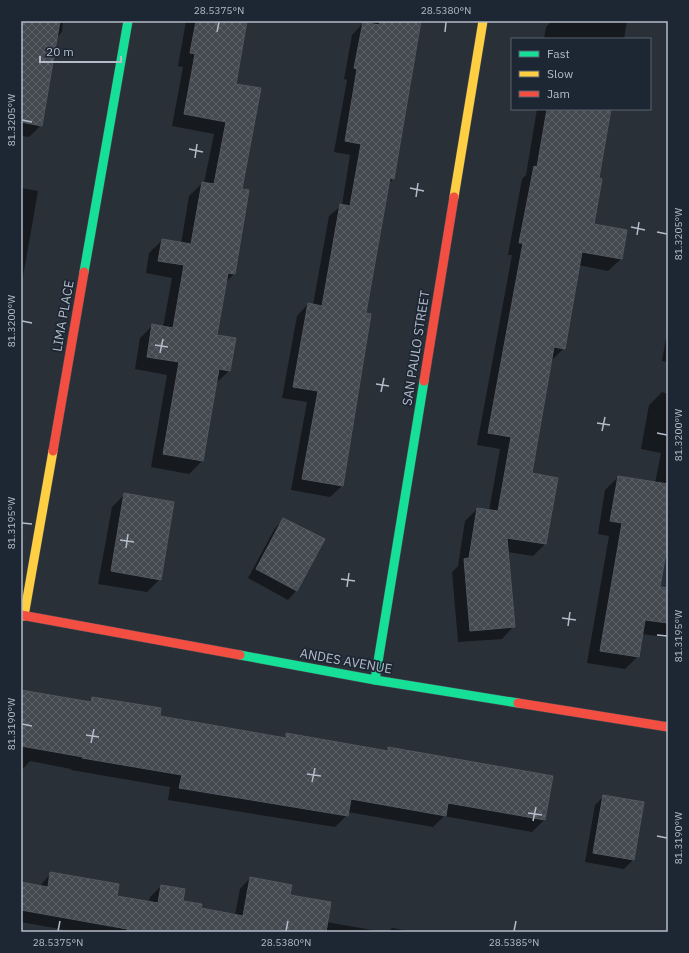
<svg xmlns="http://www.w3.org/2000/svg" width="689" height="953" font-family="'IBM Plex Sans',sans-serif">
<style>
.shadow{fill:#0007}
.building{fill:url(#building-cross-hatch);stroke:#52575f}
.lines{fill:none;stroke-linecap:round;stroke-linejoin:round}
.fast-casing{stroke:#484c53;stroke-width:10}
.slow-casing{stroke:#484c53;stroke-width:10}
.jam-casing{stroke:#484c53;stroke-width:10}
.fast{stroke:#16e098;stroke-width:9}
.slow{stroke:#ffcf43;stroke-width:9}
.jam{stroke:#f24e42;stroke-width:9}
.ticks{fill:none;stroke:#b4bcc9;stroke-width:1.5}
.labels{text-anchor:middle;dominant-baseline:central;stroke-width:3.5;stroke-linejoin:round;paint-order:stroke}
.street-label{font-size:13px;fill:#b4bcc9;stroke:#1d2633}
.neatline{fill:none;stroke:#b4bcc9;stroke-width:1.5}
.ticks-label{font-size:10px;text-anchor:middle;fill:#b4bcc9}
</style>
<defs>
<pattern id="building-cross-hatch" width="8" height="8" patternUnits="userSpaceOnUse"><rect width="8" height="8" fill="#444950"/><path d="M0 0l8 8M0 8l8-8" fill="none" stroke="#5d6168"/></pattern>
</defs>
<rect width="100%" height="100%" fill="#2a3038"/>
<!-- shadow -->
<g class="shadow">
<polygon points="21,21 63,21 62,32 57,37 41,125 29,137 21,136"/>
<polygon points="186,21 246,21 235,85 241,190 234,274 225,283 216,336 229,371 216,383 202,461 189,474 151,467 167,375 135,369 140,338 153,325 163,327 172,278 146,273 149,253 162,240 181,244 189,196 202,183 204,183 214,134 172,126 183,67 178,66"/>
<polygon points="371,21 420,21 393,179 388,184 365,314 342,486 330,497 291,490 307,402 282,398 297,316 308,304 313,305 329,216 342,205 350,155 334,152 347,80 344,79 352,35 363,23 370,25"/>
<polygon points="552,21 627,21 624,39 544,39 546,27"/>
<polygon points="537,109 610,109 598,179 593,224 621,259 608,271 578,265 564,348 552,360 531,474 545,544 533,556 508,552 514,626 502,639 458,642 452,572 458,566 465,521 477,509 489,511 500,449 477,445 512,255 508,255 522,179 526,175"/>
<polygon points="21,188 38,191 21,288"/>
<polygon points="668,327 668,362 662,361"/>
<polygon points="662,392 668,394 668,535 659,588 668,589 668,634 665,637 642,634 638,656 625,669 587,663 609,536 598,534 605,490 618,477 655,483 661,453 641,449 649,405"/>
<polygon points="125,494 160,579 147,592 98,584 112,507"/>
<polygon points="284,519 296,591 288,600 248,578 275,528"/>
<polygon points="21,691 88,703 93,698 159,716 283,738 287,734 385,752 389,748 544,820 532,832 444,816 433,827 348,812 347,815 335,827 168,800 170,787 71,770 71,769 30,761 21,771"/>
<polygon points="604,796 643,803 633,860 624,869 585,862 595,805"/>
<polygon points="51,873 116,896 149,902 150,897 161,886 181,902 200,909 235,915 240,889 250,878 289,896 326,922 384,932 76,932 21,922 21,883 40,886"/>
<polygon points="392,928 416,932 388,932"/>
</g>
<!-- building -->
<g class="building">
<polygon points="21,21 60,21 42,126 21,122"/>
<polygon points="196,21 247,21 236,84 261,88 242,189 249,190 235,274 228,273 217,335 236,338 230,371 219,369 203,461 163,454 179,362 147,357 152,324 173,328 184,265 158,261 162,239 191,244 202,182 214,184 226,122 184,114 195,54 190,53"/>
<polygon points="380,21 421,21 394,179 390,178 366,313 371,314 343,486 302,479 318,391 293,387 308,303 322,306 340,204 350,206 361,144 345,141 357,69 354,68 363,22 379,25"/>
<polygon points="547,109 611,109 599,178 602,179 594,224 627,230 622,259 582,252 565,349 554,347 532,473 558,478 546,544 507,538 515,627 470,631 464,559 469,558 477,508 498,511 511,437 488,433 523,243 519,243 534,166 537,167"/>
<polygon points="618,476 668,484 668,541 660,587 668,588 668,623 645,620 639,657 600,651 622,523 610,521"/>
<polygon points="124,493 174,502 161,580 111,571"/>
<polygon points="283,518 325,539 297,591 256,569"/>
<polygon points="21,690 91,702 92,697 161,708 160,716 286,738 286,733 388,751 388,747 553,776 545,820 448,803 446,816 351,799 348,816 179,788 182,775 82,758 83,757 21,746"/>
<polygon points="603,795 644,802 634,860 593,853"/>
<polygon points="50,872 119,884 117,896 158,903 161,885 185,889 183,901 202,904 201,908 243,916 250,877 292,885 290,895 331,902 326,932 127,932 127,929 21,910 21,882 48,887"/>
</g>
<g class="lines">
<defs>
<g id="fast">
<polyline points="84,272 128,21"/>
<polyline points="240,655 375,680 518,703"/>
<polyline points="375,680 424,381"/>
</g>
<g id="slow">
<polyline points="454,197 483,21"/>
<polyline points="24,616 53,451"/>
</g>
<g id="jam">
<polyline points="424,381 454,197"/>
<polyline points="53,451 84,272"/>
<polyline points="21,615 240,655"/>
<polyline points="518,703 668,727"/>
</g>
</defs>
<!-- fast casing -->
<use href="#fast" class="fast-casing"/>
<!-- slow casing -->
<use href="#slow" class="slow-casing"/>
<!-- jam casing -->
<use href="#jam" class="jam-casing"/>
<!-- fast -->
<use href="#fast" class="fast"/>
<!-- slow -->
<use href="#slow" class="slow"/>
<!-- jam -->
<use href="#jam" class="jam"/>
</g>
<!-- ticks -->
<path class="ticks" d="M217,32L219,22M445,32L446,22M22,120L32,122M189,149L203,152M195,158L197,144M410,188L424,191M416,197L418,183M631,227L645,230M657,232L667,234M637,235L639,222M22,321L32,323M155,345L168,347M160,353L163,339M376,384L389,386M381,392L384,378M597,423L610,425M602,431L605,417M657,433L667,435M22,523L32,524M120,540L134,542M126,548L128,534M341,579L355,581M347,587L349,573M562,618L576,620M568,626L570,612M657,635L667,636M22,724L32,726M86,735L99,737M91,743L94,729M307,774L321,776M312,782L315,768M528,813L542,815M533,821L536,807M657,836L667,838M58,931L60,921M286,931L288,921M514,931L516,921"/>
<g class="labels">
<!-- street labels -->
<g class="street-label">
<text transform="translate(63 316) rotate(-80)">LIMA PLACE</text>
<text transform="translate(416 348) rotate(-81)">SAN PAULO STREET</text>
<text transform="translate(346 661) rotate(10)">ANDES AVENUE</text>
</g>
</g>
<!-- border -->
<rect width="689" height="953" fill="none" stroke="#1d2633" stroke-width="44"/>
<!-- legend -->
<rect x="511" y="38" width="140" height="72" fill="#1d2633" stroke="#59626f"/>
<rect x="519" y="51" width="20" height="6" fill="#16e098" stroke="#59626f"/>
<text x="547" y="58" font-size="12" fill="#b4bcc9">Fast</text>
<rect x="519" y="71" width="20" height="6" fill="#ffcf43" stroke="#59626f"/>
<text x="547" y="78" font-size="12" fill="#b4bcc9">Slow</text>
<rect x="519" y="91" width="20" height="6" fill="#f24e42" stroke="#59626f"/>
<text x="547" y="98" font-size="12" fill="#b4bcc9">Jam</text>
<!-- scale -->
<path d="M40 56v6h81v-6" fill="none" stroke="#b4bcc9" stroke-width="2"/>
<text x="46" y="56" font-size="12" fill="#b4bcc9" stroke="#1d2633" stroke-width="3" paint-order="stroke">20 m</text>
<rect x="22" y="22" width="645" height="909" class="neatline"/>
<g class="ticks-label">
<text x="219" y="14">28.5375°N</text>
<text x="446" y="14">28.5380°N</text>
<text transform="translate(11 120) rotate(-90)" y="4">81.3205°W</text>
<text transform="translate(678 234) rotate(-90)" y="4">81.3205°W</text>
<text transform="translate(11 321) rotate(-90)" y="4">81.3200°W</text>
<text transform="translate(678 435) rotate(-90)" y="4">81.3200°W</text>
<text transform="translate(11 523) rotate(-90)" y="4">81.3195°W</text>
<text transform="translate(678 636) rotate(-90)" y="4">81.3195°W</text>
<text transform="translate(11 724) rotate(-90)" y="4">81.3190°W</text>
<text transform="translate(678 838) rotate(-90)" y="4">81.3190°W</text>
<text x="58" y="946">28.5375°N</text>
<text x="286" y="946">28.5380°N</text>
<text x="514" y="946">28.5385°N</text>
</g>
</svg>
